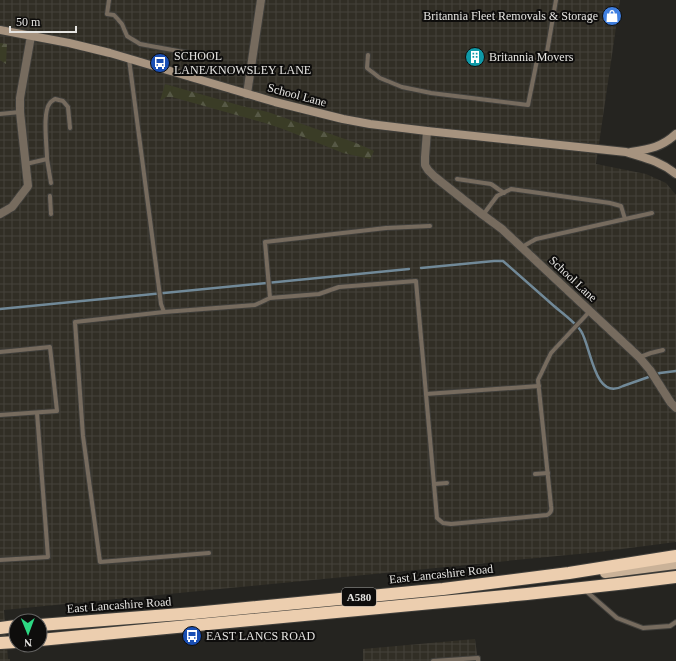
<svg xmlns="http://www.w3.org/2000/svg" width="676" height="661" font-family="Georgia,serif">
<style>
.industrial{fill:url(#industrial-grid)}
.forest{fill:url(#forest-firs)}
.lines{fill:none;stroke-linecap:round;stroke-linejoin:round}
.stream{stroke:#718998;stroke-width:2.5}
.lane-casing{stroke:#403f3b;stroke-width:6}
.street-casing{stroke:#403f3b;stroke-width:10}
.secondary-casing{stroke:#403f3b;stroke-width:10}
.primary-casing{stroke:#403f3b;stroke-width:12}
.highway-casing{stroke:#403f3b;stroke-width:14}
.lane{stroke:#766b5e;stroke-width:4}
.street{stroke:#766b5e;stroke-width:8}
.secondary{stroke:#a6937f;stroke-width:8}
.primary{stroke:#cab298;stroke-width:10}
.highway{stroke:#ecceaf;stroke-width:12}
.labels{text-anchor:middle;dominant-baseline:central;stroke-width:4;stroke-linejoin:round;paint-order:stroke}
.shield{fill:#0e0d0c;stroke:#a5a4a2;stroke-width:1}
.shield-label{font-size:11px;font-weight:bold;fill:#e6e5e2}
.poi-label{font-size:12px;fill:#e6e5e2;stroke:#0e0d0c;text-anchor:start}
.street-label{font-size:12px;fill:#e6e5e2;stroke:#0e0d0c}
</style>
<defs>
<pattern id="industrial-grid" width="8" height="8" patternUnits="userSpaceOnUse"><rect width="8" height="8" fill="#312e25"/><path d="M0 4h8M4 0v8" fill="none" stroke="#45423a"/></pattern>
<pattern id="forest-firs" width="22" height="20" patternUnits="userSpaceOnUse"><rect width="22" height="20" fill="#3a3c26"/><path d="M5 1l3.5 6h-7zM16 11l3.5 6h-7z" fill="#565845"/></pattern>
</defs>
<rect width="100%" height="100%" fill="#252420"/>
<!-- industrial -->
<g class="industrial">
<polygon points="0,0 620,0 596,164 646,174 666,183 676,195 676,542 599,552 4,610 8,659 10,659 10,661 0,661"/>
<polygon points="475,639 478,661 363,661 363,649"/>
</g>
<!-- forest -->
<g class="forest">
<polygon points="0,43 7,44 6,64 0,60"/>
<polygon points="165,84 242,106 268,112 356,143 374,151 370,159 343,153 283,129 265,123 172,97 166,97 160,101"/>
</g>
<g class="lines">
<!-- stream -->
<g class="stream">
<path d="M421,268L494,261H503C520,276 537,291 554,306C561,312 576,323 581,331C591,346 594,402 623,386L660,373L676,371"/>
<polyline points="0,309 409,269"/>
</g>
<defs>
<g id="lane">
<polyline points="109,0 107,14 114,15 122,24 127,36 140,44 216,58"/>
<polyline points="368,55 367,68 380,78 402,87 431,93 528,105 537,60 547,52 556,0"/>
<path d="M129,59L161,304L164,312L255,305L270,298L319,294L339,287L416,281L437,518L443,523L451,524L547,515C551,513 552,510 551,506L538,380L551,353L590,311"/>
<polyline points="0,114 20,112"/>
<polyline points="47,159 51,183"/>
<path d="M26,164L47,159C47,146 42,112 50,103C51,101 54,100 55,99L63,101L68,107L70,128"/>
<polyline points="457,179 491,184 504,193"/>
<polyline points="50,196 51,214"/>
<polyline points="483,215 497,196 511,189 610,203 621,206 625,219"/>
<polyline points="522,247 536,239 652,213"/>
<polyline points="270,298 265,242 386,228 430,226"/>
<polyline points="164,312 75,322 83,436 100,562 209,553"/>
<polyline points="0,352 50,347 57,411 0,415"/>
<polyline points="640,357 651,353 663,350"/>
<polyline points="426,394 539,386"/>
<polyline points="535,474 548,473"/>
<polyline points="434,484 447,483"/>
<polyline points="0,560 48,557 37,413"/>
<polyline points="586,591 617,618 643,628 670,626 676,622"/>
<polyline points="433,661 478,658 478,661"/>
</g>
<g id="street">
<polyline points="247,94 261,0"/>
<polyline points="427,131 425,157 425,165 428,170 435,177 483,215 502,229 639,357 650,370 671,403 676,408"/>
<polyline points="0,214 12,207 28,186 20,112 20,98 31,36"/>
</g>
<g id="secondary">
<path d="M0,30L69,43L110,53L275,102L343,119L370,124L427,131L626,152C645,158 660,161 676,174"/>
<path d="M631,152C650,149 662,147 676,134"/>
</g>
<polyline id="primary" points="605,573 676,564"/>
<g id="highway">
<polyline points="40,625 194,613 443,589 569,573 676,556"/>
<polyline points="0,628 16,626"/>
<polyline points="40,640 527,594 627,583 676,577"/>
<polyline points="0,643 16,642"/>
</g>
</defs>
<!-- lane casing -->
<use href="#lane" class="lane-casing"/>
<!-- street casing -->
<use href="#street" class="street-casing"/>
<!-- secondary casing -->
<use href="#secondary" class="secondary-casing"/>
<!-- primary casing -->
<use href="#primary" class="primary-casing"/>
<!-- highway casing -->
<use href="#highway" class="highway-casing"/>
<!-- lane -->
<use href="#lane" class="lane"/>
<!-- street -->
<use href="#street" class="street"/>
<!-- secondary -->
<use href="#secondary" class="secondary"/>
<!-- primary -->
<use href="#primary" class="primary"/>
<!-- highway -->
<use href="#highway" class="highway"/>
</g>
<!-- icons -->
<defs>
<symbol id="shop-disc" viewBox="-11 -11 22 22"><circle r="9.5" fill="#3f7fe0" stroke="#0e0d0c"/><path d="M-5-2.5h2.3a2.7 3.5 0 0 1 5.4 0H5L5.5 6h-11ZM-1.5-2.5h3a1.5 2.3 0 0 0-3 0Z" fill="#fff"/></symbol>
<symbol id="building-disc" viewBox="-11 -11 22 22"><circle r="9.5" fill="#0f9aa8" stroke="#0e0d0c"/><path d="M-4-6H4V6H1V3H-1V6H-4ZM-2.5-4.3h1.7v1.8h-1.7ZM.8-4.3h1.7v1.8H.8ZM-2.5-1h1.7V.8h-1.7ZM.8-1h1.7V.8H.8Z" fill="#fff"/></symbol>
<symbol id="bus-disc" viewBox="-11 -11 22 22"><circle r="9.5" fill="#1a4fb4" stroke="#0e0d0c"/><path d="M-5-6H5V4H4V6H2V4H-2V6H-4V4H-5ZM-3.5-4V0h7V-4ZM-3.5 1.2v1.5H-2V1.2ZM2 1.2v1.5H3.5V1.2Z" fill="#fff"/></symbol>
</defs>
<g fill-rule="evenodd">
<use href="#shop-disc" x="601" y="5" width="22" height="22"/>
<use href="#building-disc" x="464" y="46" width="22" height="22"/>
<use href="#bus-disc" x="149" y="52" width="22" height="22"/>
<use href="#bus-disc" x="181" y="625" width="22" height="22"/>
</g>
<g class="labels">
<!-- shield labels -->
<rect class="shield" x="342" y="588" width="34" height="18" rx="3"/>
<g class="shield-label">
<text x="359" y="597">A580</text>
</g>
<!-- poi labels -->
<g class="poi-label">
<text x="598" y="16" text-anchor="end">Britannia Fleet Removals &amp; Storage</text>
<text x="174" y="56">SCHOOL<tspan x="174" dy="14">LANE/KNOWSLEY LANE</tspan></text>
<text x="489" y="57">Britannia Movers</text>
<text x="206" y="636">EAST LANCS ROAD</text>
</g>
<!-- street labels -->
<g class="street-label">
<text transform="translate(297 95) rotate(15)">School Lane</text>
<text transform="translate(573 279) rotate(43)">School Lane</text>
<text transform="translate(441 574) rotate(-6)">East Lancashire Road</text>
<text transform="translate(119 605) rotate(-4)">East Lancashire Road</text>
</g>
</g>
<!-- north arrow -->
<g transform="translate(28 633) rotate(179)"><circle r="19" fill="#0e0d0c" stroke="#646362"/>
<path d="M0-3L7 15L0 10L-7 15Z" fill="#2dd883"/>
<text y="-6" font-size="11" font-weight="bold" text-anchor="middle" fill="#e6e5e2">N</text>
</g>
<!-- scale -->
<path d="M10 26v6h66v-6" fill="none" stroke="#e6e5e2" stroke-width="2"/>
<text x="16" y="26" font-size="12" fill="#e6e5e2" stroke="#0e0d0c" stroke-width="3" paint-order="stroke">50 m</text>
</svg>
